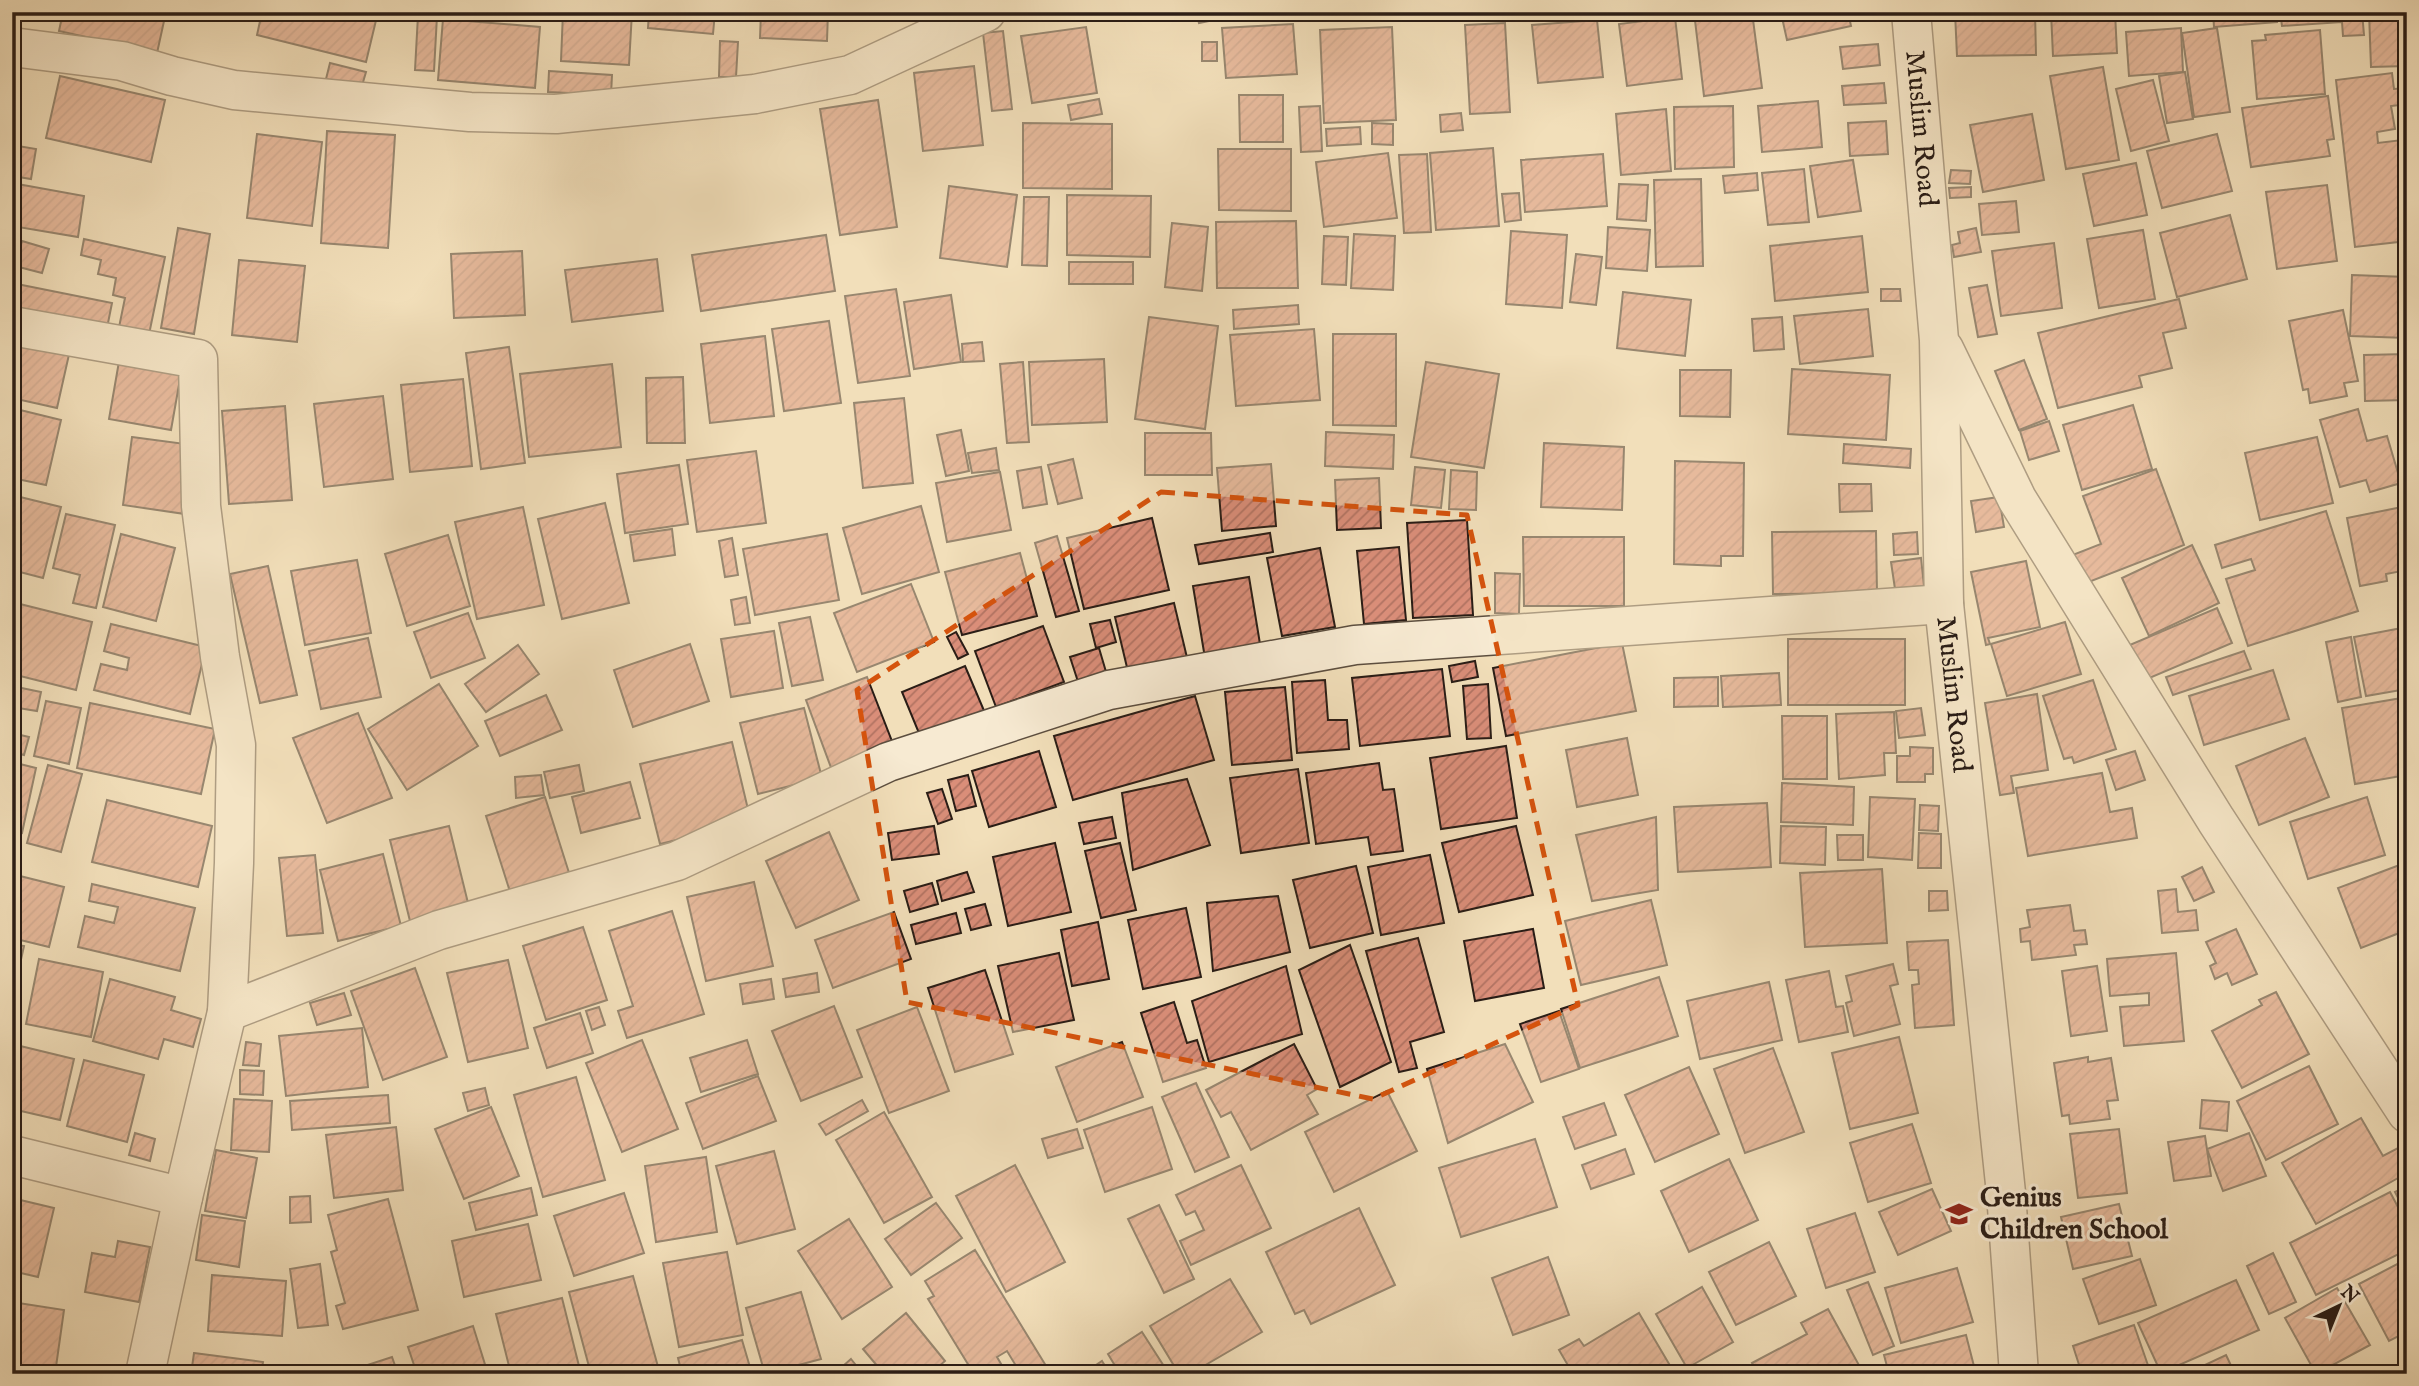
<svg xmlns="http://www.w3.org/2000/svg" width="2419" height="1386" font-family="'IM FELL English',serif">
<style>
.building{fill:url(#building-hatch);stroke:#2a1d16;stroke-width:2}
.lines{fill:none;stroke-linecap:round;stroke-linejoin:round}
.minor-casing{stroke:#5c4e3f;stroke-width:41}
.minor{stroke:#f7ead2;stroke-width:38}
.marked{fill:none;stroke:#d5530d;stroke-width:5;stroke-dasharray:14 9;stroke-linejoin:round}
.labels{text-anchor:middle;dominant-baseline:central;stroke-width:6;stroke-linejoin:round;paint-order:stroke}
.street-label{font-size:28px;fill:#2a1d16;stroke:#f7ead2}
.poi-label{font-size:28px;font-weight:bold;fill:#2a1d16;stroke:#f7ead2;text-anchor:start}
</style>
<defs>
<pattern id="building-hatch" width="6" height="6" patternUnits="userSpaceOnUse" patternTransform="scale(1.75)"><rect width="6" height="6" fill="#da8e79"/><path d="M-1 1l2-2M0 6l6-6M5 7l2-2" fill="none" stroke="#b17362"/></pattern>
</defs>
<rect width="100%" height="100%" fill="#f2dfba"/>
<filter id="stains"><feTurbulence type="fractalNoise" baseFrequency=".00286" numOctaves="4"/><feColorMatrix values="0 0 0 0 .2 0 0 0 0 .09 0 0 0 0 .02 0 0 0 .5 -.17"/></filter>
<radialGradient id="worn" r=".72"><stop offset=".6" stop-color="#630" stop-opacity="0"/><stop offset="1" stop-color="#630" stop-opacity=".3"/></radialGradient>
<!-- building -->
<g class="building">
<polygon points="63,12 166,12 157,53 59,31"/>
<polygon points="262,12 378,12 366,62 257,35"/>
<polygon points="465,12 523,12 522,18"/>
<polygon points="563,12 632,12 629,65 561,61"/>
<polygon points="649,12 715,12 713,34 648,28"/>
<polygon points="731,12 751,12 750,17 731,15"/>
<polygon points="761,12 828,12 827,41 760,38"/>
<polygon points="1196,12 1252,12 1199,23"/>
<polygon points="1694,12 1752,12 1762,88 1704,96"/>
<polygon points="1848,12 1851,26 1787,40 1781,13"/>
<polygon points="1955,12 2035,12 2036,55 1957,56"/>
<polygon points="2051,12 2115,12 2117,53 2053,56"/>
<polygon points="2138,12 2177,12 2139,17"/>
<polygon points="2213,12 2276,12 2277,22 2214,27"/>
<polygon points="2280,12 2362,12 2364,35 2343,36 2342,22 2282,26"/>
<polygon points="2369,12 2407,12 2407,66 2371,67"/>
<polygon points="418,15 437,16 434,71 415,70"/>
<polygon points="1675,17 1682,79 1627,86 1619,24"/>
<polygon points="443,19 540,27 535,88 438,80"/>
<polygon points="1597,20 1603,77 1538,83 1532,25"/>
<polygon points="1505,23 1510,112 1470,114 1465,25"/>
<polygon points="1293,24 1297,74 1226,78 1222,28"/>
<polygon points="1086,27 1097,93 1032,103 1021,36"/>
<polygon points="1392,27 1396,120 1324,123 1320,30"/>
<polygon points="2181,28 2183,72 2129,76 2126,32"/>
<polygon points="2217,28 2230,112 2194,117 2182,33"/>
<polygon points="2320,30 2325,94 2257,99 2252,41 2266,40 2265,35"/>
<polygon points="1003,31 1012,109 992,111 983,33"/>
<polygon points="720,41 738,42 736,77 719,77"/>
<rect x="1202" y="42" width="15" height="19"/>
<polygon points="1878,44 1880,65 1843,69 1840,47"/>
<polygon points="330,63 366,72 361,89 326,79"/>
<polygon points="974,66 983,145 923,151 914,73"/>
<polygon points="2103,67 2119,160 2066,169 2050,76"/>
<polygon points="549,71 612,75 611,95 548,92"/>
<polygon points="2185,72 2193,119 2167,123 2159,76"/>
<polygon points="2392,73 2394,89 2407,88 2407,104 2391,106 2395,129 2377,132 2378,143 2402,140 2407,180 2407,241 2355,247 2336,80"/>
<polygon points="60,76 165,100 151,162 46,138"/>
<polygon points="2153,80 2169,141 2131,151 2116,89"/>
<polygon points="1884,83 1886,103 1844,105 1842,86"/>
<polygon points="1239,95 1283,95 1283,142 1240,142"/>
<polygon points="2328,96 2334,139 2327,140 2330,156 2251,167 2242,108"/>
<polygon points="1099,99 1102,114 1071,120 1068,105"/>
<polygon points="878,100 897,227 840,235 820,109"/>
<polygon points="1818,101 1822,147 1762,152 1758,106"/>
<polygon points="1320,106 1322,151 1301,152 1299,107"/>
<polygon points="1733,106 1734,167 1675,169 1674,107"/>
<polygon points="1666,109 1671,171 1621,175 1616,114"/>
<polygon points="1461,113 1463,130 1441,132 1440,115"/>
<polygon points="2032,114 2044,180 1983,192 1970,125"/>
<polygon points="1886,121 1888,154 1850,156 1848,123"/>
<polygon points="1023,123 1112,124 1112,189 1023,188"/>
<polygon points="1372,123 1393,124 1393,145 1372,144"/>
<polygon points="1360,127 1361,144 1327,146 1326,129"/>
<polygon points="327,131 395,135 388,248 321,243"/>
<polygon points="257,134 322,142 312,226 247,218"/>
<polygon points="2217,134 2232,191 2162,208 2147,151"/>
<polygon points="12,145 36,149 31,179 12,176"/>
<polygon points="1493,148 1499,226 1436,230 1430,153"/>
<polygon points="1218,149 1291,149 1291,211 1219,210"/>
<polygon points="1388,153 1397,218 1324,227 1316,162"/>
<polygon points="1427,154 1431,232 1404,233 1399,155"/>
<polygon points="1603,154 1607,206 1525,212 1521,160"/>
<polygon points="1853,160 1861,211 1818,217 1810,166"/>
<polygon points="2136,163 2147,215 2094,226 2083,174"/>
<polygon points="1804,169 1809,222 1768,225 1762,173"/>
<polygon points="1951,170 1971,171 1970,184 1949,183"/>
<polygon points="1757,173 1758,190 1725,193 1723,176"/>
<polygon points="1701,179 1703,266 1656,267 1654,180"/>
<polygon points="12,183 84,196 78,237 12,226"/>
<polygon points="1619,184 1648,185 1646,221 1617,219"/>
<polygon points="2327,185 2337,261 2277,269 2266,192"/>
<polygon points="949,186 1017,195 1007,267 940,258"/>
<polygon points="1971,187 1971,197 1950,198 1949,188"/>
<polygon points="1519,193 1521,220 1505,222 1502,194"/>
<polygon points="1067,195 1151,196 1150,257 1067,255"/>
<polygon points="1024,197 1049,197 1047,266 1022,265"/>
<polygon points="2016,201 2019,232 1982,235 1979,204"/>
<polygon points="2230,215 2247,279 2177,297 2160,233"/>
<polygon points="1296,221 1298,288 1217,288 1216,222"/>
<polygon points="1172,223 1208,227 1202,291 1165,287"/>
<polygon points="1608,227 1650,230 1647,271 1606,268"/>
<polygon points="178,228 210,234 194,334 161,328"/>
<polygon points="1976,228 1981,252 1954,257 1952,245 1960,243 1958,232"/>
<polygon points="2143,230 2155,299 2099,308 2087,239"/>
<polygon points="1511,231 1567,235 1562,308 1506,304"/>
<polygon points="1354,234 1395,236 1393,290 1351,288"/>
<polygon points="826,235 835,291 701,311 692,255"/>
<polygon points="1324,236 1348,237 1346,285 1322,284"/>
<polygon points="1862,236 1868,292 1775,301 1770,246"/>
<polygon points="84,239 165,257 147,344 117,337 125,298 113,295 116,278 98,274 101,260 81,255"/>
<polygon points="22,241 49,249 42,273 15,266"/>
<polygon points="2054,243 2062,308 2001,316 1992,251"/>
<polygon points="522,251 525,315 454,318 451,254"/>
<polygon points="1576,254 1602,257 1596,305 1570,302"/>
<polygon points="657,259 663,311 572,322 565,270"/>
<polygon points="239,260 305,266 297,342 232,335"/>
<rect x="1069" y="262" width="64" height="22"/>
<polygon points="2352,275 2407,277 2407,338 2350,336"/>
<polygon points="12,283 112,303 106,333 12,314"/>
<polygon points="1987,285 1997,334 1978,337 1969,288"/>
<polygon points="896,289 910,376 858,383 845,296"/>
<polygon points="1881,289 1900,289 1901,301 1881,301"/>
<polygon points="1623,292 1691,300 1685,356 1617,348"/>
<polygon points="951,295 961,362 914,369 904,302"/>
<polygon points="2179,299 2186,328 2163,333 2172,368 2139,376 2142,387 2058,408 2038,333"/>
<polygon points="1298,305 1299,324 1234,329 1233,310"/>
<polygon points="1868,309 1873,356 1800,364 1794,316"/>
<polygon points="2343,310 2358,381 2344,383 2347,396 2310,403 2308,389 2303,390 2289,321"/>
<polygon points="1149,317 1218,326 1205,429 1135,419"/>
<polygon points="1782,317 1784,349 1754,351 1752,319"/>
<polygon points="829,321 841,403 784,411 772,329"/>
<polygon points="1314,329 1320,400 1236,406 1230,335"/>
<polygon points="1333,334 1396,334 1396,426 1333,425"/>
<polygon points="765,336 774,416 710,423 701,344"/>
<polygon points="12,337 70,350 57,408 12,398"/>
<polygon points="982,342 984,361 963,362 962,344"/>
<polygon points="509,347 525,463 481,469 466,353"/>
<polygon points="121,350 183,362 171,430 109,419"/>
<polygon points="2407,354 2407,400 2365,401 2364,355"/>
<polygon points="1104,359 1107,422 1032,425 1029,362"/>
<polygon points="2024,360 2047,419 2019,430 1995,371"/>
<polygon points="1023,362 1029,442 1007,443 1000,364"/>
<polygon points="1426,362 1499,374 1484,468 1411,457"/>
<polygon points="612,364 621,447 529,457 520,374"/>
<polygon points="1792,369 1890,375 1886,440 1788,434"/>
<polygon points="1680,370 1731,370 1730,417 1680,416"/>
<polygon points="683,377 685,443 647,443 646,378"/>
<polygon points="463,379 472,466 410,472 401,385"/>
<polygon points="383,396 393,479 324,487 314,404"/>
<polygon points="904,398 913,483 863,488 854,403"/>
<polygon points="2133,405 2152,469 2082,490 2063,425"/>
<polygon points="285,406 292,500 229,504 222,411"/>
<polygon points="12,408 61,420 46,485 12,478"/>
<polygon points="2358,409 2367,441 2387,436 2401,483 2370,492 2366,480 2340,487 2320,420"/>
<polygon points="2049,421 2059,451 2029,460 2020,431"/>
<polygon points="961,430 969,471 946,476 937,435"/>
<polygon points="1326,432 1394,435 1393,469 1325,466"/>
<polygon points="1145,433 1211,433 1212,475 1145,475"/>
<polygon points="132,437 193,445 185,514 123,505"/>
<polygon points="2317,437 2333,503 2260,520 2245,453"/>
<polygon points="1544,443 1624,447 1622,510 1541,507"/>
<polygon points="1844,444 1911,449 1910,468 1843,463"/>
<polygon points="996,448 999,470 972,473 968,453"/>
<polygon points="756,451 766,523 697,532 687,460"/>
<polygon points="1073,459 1082,498 1058,504 1048,465"/>
<polygon points="1675,461 1744,463 1743,556 1721,556 1721,566 1674,564"/>
<polygon points="1271,464 1276,526 1222,531 1217,468"/>
<polygon points="679,465 688,524 625,533 617,474"/>
<polygon points="1041,467 1047,504 1023,508 1017,471"/>
<polygon points="1415,467 1445,470 1441,508 1411,505"/>
<polygon points="2156,469 2184,545 2081,585 2070,556 2101,544 2083,496"/>
<polygon points="1451,470 1477,472 1476,510 1449,509"/>
<polygon points="1000,472 1011,530 947,542 936,483"/>
<polygon points="1379,478 1381,528 1337,530 1335,480"/>
<polygon points="1839,484 1871,484 1872,511 1840,512"/>
<polygon points="12,495 61,507 43,578 12,570"/>
<polygon points="1999,497 2004,527 1976,532 1971,501"/>
<polygon points="605,503 629,603 562,619 538,519"/>
<polygon points="921,506 939,572 862,594 843,528"/>
<polygon points="2407,506 2407,570 2386,574 2387,581 2360,586 2347,518"/>
<polygon points="523,507 544,605 477,619 455,522"/>
<polygon points="2326,511 2358,611 2248,646 2226,579 2255,570 2251,559 2222,568 2215,545"/>
<polygon points="66,514 115,525 96,608 73,603 80,575 53,568"/>
<polygon points="1152,518 1169,590 1084,609 1067,538"/>
<polygon points="1467,520 1473,615 1413,618 1407,523"/>
<polygon points="672,529 675,555 634,561 630,535"/>
<polygon points="1876,531 1877,593 1773,594 1772,532"/>
<polygon points="1917,532 1918,554 1894,555 1893,534"/>
<polygon points="1270,533 1273,552 1199,564 1195,545"/>
<polygon points="121,534 175,548 156,621 103,607"/>
<polygon points="827,534 839,600 755,615 743,549"/>
<polygon points="448,535 470,606 407,626 385,554"/>
<polygon points="1057,536 1079,611 1056,617 1035,543"/>
<polygon points="1523,537 1624,537 1624,606 1524,606"/>
<polygon points="732,538 738,575 725,577 719,541"/>
<polygon points="2192,545 2219,603 2149,636 2122,578"/>
<polygon points="1399,547 1406,620 1364,624 1357,551"/>
<polygon points="1320,548 1335,627 1282,636 1267,558"/>
<polygon points="1020,553 1037,616 962,635 945,572"/>
<polygon points="1921,558 1924,586 1895,589 1891,562"/>
<polygon points="357,560 371,633 305,645 291,571"/>
<polygon points="2026,561 2040,627 1988,638 1990,644 1986,645 1971,572"/>
<polygon points="268,566 297,695 260,703 230,574"/>
<polygon points="1495,573 1520,574 1519,614 1495,613"/>
<polygon points="1249,577 1261,650 1205,658 1193,586"/>
<polygon points="911,584 934,642 857,672 834,613"/>
<polygon points="746,597 750,623 735,625 731,600"/>
<polygon points="12,602 92,622 76,690 12,674"/>
<polygon points="1174,603 1189,666 1130,680 1115,617"/>
<polygon points="2217,608 2232,643 2140,682 2125,647"/>
<polygon points="468,613 485,658 431,678 414,632"/>
<polygon points="810,617 823,680 792,686 779,623"/>
<polygon points="1110,620 1116,642 1096,648 1090,624"/>
<polygon points="2065,622 2081,674 2007,696 1991,644"/>
<polygon points="111,624 206,647 190,714 94,690 101,664 127,670 129,658 104,651"/>
<polygon points="1043,626 1064,682 996,707 975,651"/>
<polygon points="2407,627 2407,689 2366,696 2354,637"/>
<polygon points="774,631 783,688 731,697 721,639"/>
<polygon points="956,632 968,654 958,659 947,637"/>
<polygon points="2351,637 2361,697 2338,702 2326,642"/>
<polygon points="368,638 381,697 321,709 309,651"/>
<rect x="1788" y="639" width="117" height="66"/>
<polygon points="1622,643 1636,711 1506,736 1493,668"/>
<polygon points="690,644 709,701 633,727 614,670"/>
<polygon points="518,645 539,674 486,712 465,684"/>
<polygon points="1099,648 1109,682 1081,691 1070,657"/>
<polygon points="2244,651 2251,669 2173,695 2166,677"/>
<polygon points="1475,661 1478,677 1452,682 1449,666"/>
<polygon points="965,666 985,713 921,738 902,692"/>
<polygon points="1442,669 1450,736 1360,746 1352,678"/>
<polygon points="2273,670 2289,719 2204,745 2189,696"/>
<polygon points="1779,673 1781,705 1723,707 1721,676"/>
<polygon points="867,677 895,749 833,773 806,700"/>
<polygon points="1718,677 1718,706 1674,707 1674,678"/>
<polygon points="1325,680 1328,720 1347,720 1349,749 1297,753 1292,682"/>
<polygon points="2093,680 2116,749 2074,763 2072,757 2064,759 2043,696"/>
<polygon points="439,684 478,746 407,790 368,729"/>
<polygon points="1488,684 1491,738 1467,739 1463,686"/>
<polygon points="12,686 41,692 37,711 12,707"/>
<polygon points="1285,687 1292,760 1232,765 1225,692"/>
<polygon points="2037,694 2048,770 2011,776 2014,793 2000,795 1985,703"/>
<polygon points="546,695 562,730 500,756 485,721"/>
<polygon points="1195,696 1214,760 1073,800 1054,736"/>
<polygon points="2402,698 2407,728 2407,775 2355,784 2342,708"/>
<polygon points="46,701 81,708 69,764 34,756"/>
<polygon points="90,703 215,729 201,794 77,768"/>
<polygon points="804,708 822,778 758,794 740,723"/>
<polygon points="1921,708 1925,735 1899,738 1896,711"/>
<polygon points="1894,712 1896,753 1884,753 1885,775 1839,779 1836,714"/>
<polygon points="358,713 392,798 327,823 293,738"/>
<polygon points="1782,716 1827,716 1827,779 1783,779"/>
<polygon points="12,733 29,737 24,755 12,752"/>
<polygon points="1627,738 1638,795 1577,807 1566,750"/>
<polygon points="2305,738 2329,797 2259,825 2236,766"/>
<polygon points="732,742 751,822 660,844 640,764"/>
<polygon points="1506,746 1517,818 1441,829 1430,758"/>
<polygon points="1910,747 1933,748 1933,774 1925,774 1925,782 1897,782 1897,756 1910,756"/>
<polygon points="1039,751 1056,807 989,827 972,771"/>
<polygon points="2135,751 2145,780 2116,790 2106,760"/>
<polygon points="12,762 36,768 22,833 12,831"/>
<polygon points="1379,763 1383,790 1394,789 1403,851 1371,855 1368,837 1316,844 1306,773"/>
<polygon points="48,765 82,774 61,852 27,843"/>
<polygon points="579,765 584,791 550,798 544,772"/>
<polygon points="1298,769 1309,843 1241,853 1230,778"/>
<polygon points="2102,773 2110,812 2132,808 2137,838 2028,856 2016,788"/>
<polygon points="541,775 544,795 516,798 515,777"/>
<polygon points="968,775 976,806 956,811 948,780"/>
<polygon points="1187,779 1210,845 1133,870 1122,793"/>
<polygon points="630,782 640,818 581,833 572,797"/>
<polygon points="1782,783 1854,787 1853,825 1781,822"/>
<polygon points="2407,786 2407,837 2399,787"/>
<polygon points="942,789 952,819 938,824 927,793"/>
<polygon points="545,797 571,879 512,898 486,816"/>
<polygon points="1870,797 1915,799 1912,860 1868,857"/>
<polygon points="2367,797 2385,855 2308,879 2290,822"/>
<polygon points="107,800 212,826 198,887 92,862"/>
<polygon points="1767,803 1771,867 1678,872 1674,807"/>
<polygon points="1920,805 1939,806 1938,831 1919,830"/>
<polygon points="1112,817 1116,838 1084,844 1079,823"/>
<polygon points="1656,817 1658,890 1592,901 1576,835"/>
<polygon points="449,826 469,907 410,921 390,840"/>
<polygon points="934,826 939,854 892,860 888,833"/>
<polygon points="1516,826 1533,895 1459,912 1442,843"/>
<polygon points="1781,826 1826,827 1825,865 1780,863"/>
<polygon points="829,832 859,900 796,928 766,861"/>
<polygon points="1919,833 1941,834 1941,868 1918,868"/>
<polygon points="1837,835 1863,835 1863,860 1838,860"/>
<polygon points="1055,843 1071,912 1008,926 993,857"/>
<polygon points="1120,843 1136,910 1101,918 1085,851"/>
<polygon points="383,854 401,926 338,941 320,870"/>
<polygon points="315,855 323,933 287,936 279,858"/>
<polygon points="1430,855 1444,923 1381,935 1368,867"/>
<polygon points="2405,863 2407,930 2361,948 2338,888"/>
<polygon points="1356,866 1373,933 1310,948 1293,880"/>
<polygon points="2202,867 2214,892 2194,901 2182,877"/>
<polygon points="1882,869 1887,943 1805,947 1800,873"/>
<polygon points="967,872 974,892 942,901 937,881"/>
<polygon points="12,874 64,887 49,947 12,938"/>
<polygon points="754,882 773,966 706,981 687,897"/>
<polygon points="932,883 938,904 910,912 904,891"/>
<polygon points="92,884 195,908 180,971 78,947 85,916 114,923 118,907 89,901"/>
<polygon points="2176,889 2178,912 2196,910 2198,930 2162,933 2158,891"/>
<polygon points="1929,891 1947,891 1948,910 1929,911"/>
<polygon points="1278,896 1290,952 1213,971 1207,903"/>
<polygon points="1651,900 1667,965 1581,985 1565,921"/>
<polygon points="985,904 991,925 971,930 965,909"/>
<polygon points="2070,905 2074,931 2085,930 2087,944 2074,945 2076,955 2032,960 2030,941 2021,942 2020,929 2030,927 2027,910"/>
<polygon points="1186,908 1201,977 1143,989 1128,920"/>
<polygon points="672,911 704,1014 627,1038 618,1011 633,1006 609,931"/>
<polygon points="894,912 911,959 833,988 815,940"/>
<polygon points="956,913 961,933 916,944 911,925"/>
<polygon points="1098,922 1109,979 1072,986 1061,930"/>
<polygon points="583,927 607,1000 546,1020 523,946"/>
<polygon points="1533,929 1544,988 1475,1001 1464,941"/>
<polygon points="2236,929 2257,974 2232,985 2227,973 2215,979 2210,966 2216,963 2206,942"/>
<polygon points="1418,938 1444,1032 1410,1042 1417,1068 1399,1072 1366,951"/>
<polygon points="1948,940 1954,1025 1915,1028 1912,985 1919,984 1918,970 1909,970 1907,942"/>
<polygon points="12,944 24,946 12,1000"/>
<polygon points="1350,945 1391,1062 1340,1087 1299,970"/>
<polygon points="1059,953 1074,1020 1013,1032 998,966"/>
<polygon points="2176,953 2184,1041 2124,1046 2120,1007 2149,1005 2149,993 2110,996 2107,959"/>
<polygon points="39,959 103,972 91,1037 26,1024"/>
<polygon points="508,960 528,1048 468,1062 447,973"/>
<polygon points="1893,964 1898,984 1890,986 1900,1024 1854,1036 1846,1003 1852,1001 1846,976"/>
<polygon points="1286,966 1302,1034 1209,1062 1192,1001"/>
<polygon points="2097,966 2107,1031 2071,1036 2062,971"/>
<polygon points="415,968 447,1057 383,1080 351,991"/>
<polygon points="985,970 1013,1054 955,1072 928,988"/>
<polygon points="1829,971 1836,1007 1843,1006 1848,1032 1799,1042 1786,980"/>
<polygon points="817,973 819,992 786,997 783,979"/>
<polygon points="1659,977 1678,1036 1580,1068 1561,1009"/>
<polygon points="110,979 175,997 171,1010 201,1019 193,1047 164,1039 158,1059 93,1041"/>
<polygon points="771,979 774,999 743,1004 740,984"/>
<polygon points="1769,982 1782,1040 1700,1059 1687,1001"/>
<polygon points="2276,992 2309,1054 2242,1088 2212,1031 2262,1005 2259,1000"/>
<polygon points="344,993 351,1015 317,1025 310,1003"/>
<polygon points="1174,1002 1187,1043 1197,1040 1206,1068 1163,1082 1141,1013"/>
<polygon points="834,1006 862,1077 801,1101 772,1031"/>
<polygon points="599,1007 605,1025 592,1030 586,1011"/>
<polygon points="917,1007 949,1091 889,1113 857,1030"/>
<polygon points="1559,1011 1579,1069 1541,1082 1520,1024"/>
<polygon points="580,1013 593,1053 547,1068 534,1028"/>
<polygon points="362,1028 368,1087 286,1096 279,1036"/>
<polygon points="1899,1037 1918,1113 1850,1129 1832,1053"/>
<polygon points="642,1040 678,1129 622,1152 586,1063"/>
<polygon points="747,1040 758,1074 701,1092 690,1058"/>
<polygon points="246,1042 261,1044 259,1066 243,1065"/>
<polygon points="1122,1042 1143,1097 1077,1122 1056,1067"/>
<polygon points="12,1044 74,1059 60,1120 12,1109"/>
<polygon points="1294,1044 1317,1089 1307,1095 1318,1114 1251,1150 1231,1112 1221,1117 1206,1090"/>
<polygon points="1505,1044 1533,1102 1448,1143 1427,1069"/>
<polygon points="1773,1048 1804,1132 1745,1153 1714,1069"/>
<polygon points="2088,1057 2088,1062 2111,1058 2118,1100 2107,1101 2110,1119 2070,1124 2069,1115 2062,1116 2054,1063"/>
<polygon points="84,1060 144,1075 127,1142 67,1126"/>
<polygon points="2309,1066 2338,1124 2266,1160 2237,1101"/>
<polygon points="1689,1067 1719,1134 1655,1162 1625,1095"/>
<polygon points="240,1070 264,1071 263,1095 240,1094"/>
<polygon points="758,1076 776,1121 703,1149 686,1103"/>
<polygon points="576,1077 605,1180 543,1197 514,1095"/>
<polygon points="1196,1083 1229,1157 1195,1172 1162,1097"/>
<polygon points="485,1088 489,1105 468,1111 463,1093"/>
<polygon points="1387,1091 1417,1151 1334,1192 1305,1132"/>
<polygon points="388,1095 390,1123 292,1130 290,1101"/>
<polygon points="234,1099 272,1101 269,1152 231,1150"/>
<polygon points="862,1100 868,1111 826,1135 819,1124"/>
<polygon points="2202,1100 2229,1102 2227,1131 2200,1128"/>
<polygon points="1604,1103 1616,1135 1575,1149 1563,1117"/>
<polygon points="491,1107 519,1176 464,1199 435,1129"/>
<polygon points="1152,1107 1172,1169 1105,1192 1084,1130"/>
<polygon points="884,1112 932,1197 884,1223 836,1140"/>
<polygon points="2361,1118 2383,1156 2398,1148 2407,1164 2407,1173 2316,1224 2282,1163"/>
<polygon points="1912,1124 1931,1183 1868,1202 1850,1143"/>
<polygon points="396,1127 403,1190 334,1198 326,1135"/>
<polygon points="1077,1129 1083,1148 1048,1158 1042,1139"/>
<polygon points="2119,1129 2127,1193 2078,1198 2070,1134"/>
<polygon points="135,1133 155,1139 150,1161 129,1155"/>
<polygon points="2249,1133 2266,1176 2223,1191 2207,1149"/>
<polygon points="2205,1136 2211,1176 2174,1181 2168,1142"/>
<polygon points="1535,1139 1557,1207 1461,1237 1439,1168"/>
<polygon points="1625,1149 1634,1174 1591,1189 1582,1165"/>
<polygon points="216,1150 257,1158 246,1218 205,1211"/>
<polygon points="774,1151 795,1229 737,1244 716,1166"/>
<polygon points="706,1157 717,1232 656,1242 645,1166"/>
<polygon points="1729,1159 1758,1220 1689,1252 1661,1191"/>
<polygon points="1015,1165 1065,1262 1006,1292 956,1196"/>
<polygon points="1241,1165 1271,1228 1191,1265 1180,1241 1204,1230 1195,1211 1186,1215 1176,1195"/>
<polygon points="2407,1186 2407,1215 2395,1192"/>
<polygon points="531,1188 537,1215 476,1230 469,1203"/>
<polygon points="1932,1189 1951,1231 1898,1255 1879,1212"/>
<polygon points="2390,1192 2407,1224 2407,1250 2316,1295 2290,1243"/>
<polygon points="624,1193 644,1253 574,1276 554,1216"/>
<polygon points="310,1196 311,1222 290,1223 290,1197"/>
<polygon points="12,1198 54,1208 38,1277 12,1271"/>
<polygon points="388,1199 418,1310 343,1329 336,1306 345,1303 331,1252 337,1250 328,1215"/>
<polygon points="936,1203 962,1238 911,1275 885,1239"/>
<polygon points="2119,1204 2132,1256 2073,1269 2061,1217"/>
<polygon points="1159,1205 1194,1279 1164,1293 1128,1219"/>
<polygon points="1359,1208 1395,1285 1311,1324 1304,1310 1295,1314 1266,1252"/>
<polygon points="1855,1213 1875,1272 1826,1288 1807,1229"/>
<polygon points="202,1215 245,1221 239,1267 196,1260"/>
<polygon points="849,1219 892,1287 842,1319 798,1251"/>
<polygon points="528,1224 541,1280 464,1297 452,1241"/>
<polygon points="118,1241 150,1247 139,1302 85,1292 92,1253 115,1257"/>
<polygon points="1769,1242 1796,1296 1736,1325 1709,1272"/>
<polygon points="975,1250 1051,1374 1021,1374 1007,1351 997,1357 1007,1374 990,1374 987,1369 974,1374 928,1299 934,1296 925,1281"/>
<polygon points="727,1252 743,1335 679,1347 663,1263"/>
<polygon points="2273,1253 2296,1302 2269,1314 2247,1266"/>
<polygon points="1548,1257 1569,1315 1513,1335 1492,1278"/>
<polygon points="2140,1259 2156,1305 2099,1324 2083,1279"/>
<polygon points="2407,1259 2407,1332 2389,1341 2359,1284"/>
<polygon points="320,1264 328,1325 298,1328 290,1269"/>
<polygon points="1957,1268 1973,1322 1901,1343 1885,1288"/>
<polygon points="212,1275 286,1281 282,1336 208,1331"/>
<polygon points="633,1276 660,1374 591,1374 569,1292"/>
<polygon points="1230,1279 1262,1332 1190,1374 1179,1374 1150,1326"/>
<polygon points="2236,1280 2259,1330 2161,1373 2138,1323"/>
<polygon points="1868,1282 1894,1346 1873,1355 1847,1290"/>
<polygon points="1702,1287 1733,1342 1687,1368 1656,1314"/>
<polygon points="2337,1288 2370,1345 2316,1374 2285,1318"/>
<polygon points="801,1292 821,1359 765,1374 746,1308"/>
<polygon points="562,1298 581,1374 511,1374 496,1314"/>
<polygon points="12,1302 64,1310 55,1374 12,1370"/>
<polygon points="1828,1309 1860,1367 1847,1374 1758,1374 1752,1363 1807,1334 1801,1323"/>
<polygon points="906,1313 945,1361 930,1374 884,1374 863,1349"/>
<polygon points="1639,1313 1675,1374 1573,1374 1559,1350 1579,1339 1584,1346"/>
<polygon points="2134,1325 2151,1374 2082,1374 2073,1346"/>
<polygon points="473,1326 488,1374 417,1374 408,1347"/>
<polygon points="1142,1332 1169,1374 1120,1374 1108,1354"/>
<polygon points="1966,1335 1976,1374 1889,1374 1884,1355"/>
<polygon points="742,1340 752,1374 682,1374 678,1358"/>
<polygon points="194,1353 263,1362 261,1374 191,1374"/>
<polygon points="2226,1355 2235,1374 2186,1374"/>
<polygon points="392,1357 398,1374 340,1374"/>
<polygon points="851,1359 863,1374 834,1374"/>
<polygon points="1102,1361 1110,1374 1083,1374"/>
</g>
<g class="lines">
<defs>
<g id="minor">
<path id="s1" d="M1911,12L1939,340L1944,604L2006,1193L2019,1374"/>
<polyline points="12,47 122,61 172,76 234,90 470,112 556,114 755,94 850,75 986,12"/>
<polyline points="12,326 198,359 201,506 220,657 236,745 234,863 227,1012 183,1197 145,1374"/>
<polyline points="1944,349 2017,499 2216,820 2407,1113"/>
<polyline points="227,1012 439,930 677,861 888,762 1109,690 1355,645 1944,604"/>
<polyline points="12,1155 183,1197"/>
</g>
</defs>
<!-- minor casing -->
<use href="#minor" class="minor-casing"/>
<!-- minor -->
<use href="#minor" class="minor"/>
</g>
<!-- marked area -->
<path d="M0 0H2419V1386H0ZM1161,492L1467,515L1578,1005L1373,1099L907,1002L857,690Z" fill="#f2dfba" fill-opacity=".55" fill-rule="evenodd"/>
<path class="marked" d="M1161,492L1467,515L1578,1005L1373,1099L907,1002L857,690Z"/>
<!-- icons -->
<defs>
<symbol id="school-bare" viewBox="-9 -9 18 18"><path d="M0-5L7-2L0 1L-7-2ZM-4 1L0 2.5L4 1V4Q0 6-4 4Z" fill="#8f2418" stroke="#f7ead2" stroke-width="2.5" paint-order="stroke"/></symbol>
</defs>
<g fill-rule="evenodd">
<use href="#school-bare" x="1940" y="1195" width="38" height="38"/>
</g>
<g class="labels">
<!-- street labels -->
<g class="street-label">
<text stroke="none"><textPath href="#s1" startOffset="117">Muslim Road</textPath></text>
<text stroke="none"><textPath href="#s1" startOffset="684">Muslim Road</textPath></text>
</g>
<!-- poi labels -->
<g class="poi-label">
<text x="1980" y="1198">Genius<tspan x="1980" dy="32">Children School</tspan></text>
</g>
</g>
<!-- margin -->
<rect width="2419" height="1386" fill="none" stroke="#f2dfba" stroke-width="42"/>
<rect x="14" y="14" width="2391" height="1358" fill="none" stroke="#2a1d16" stroke-width="3.5"/>
<rect x="21" y="21" width="2377" height="1344" fill="none" stroke="#2a1d16" stroke-width="2"/>
<!-- north arrow -->
<g transform="translate(2339 1306) rotate(43)" stroke="#f7ead2" stroke-width="5" paint-order="stroke">
<path d="M0-5L12 26L0 18L-12 26Z" fill="#2a1d16"/>
<text y="-10" font-size="19" font-weight="bold" text-anchor="middle" fill="#2a1d16">N</text>
</g>
<rect width="100%" height="100%" filter="url(#stains)"/>
<rect width="100%" height="100%" fill="url(#worn)"/>
</svg>
